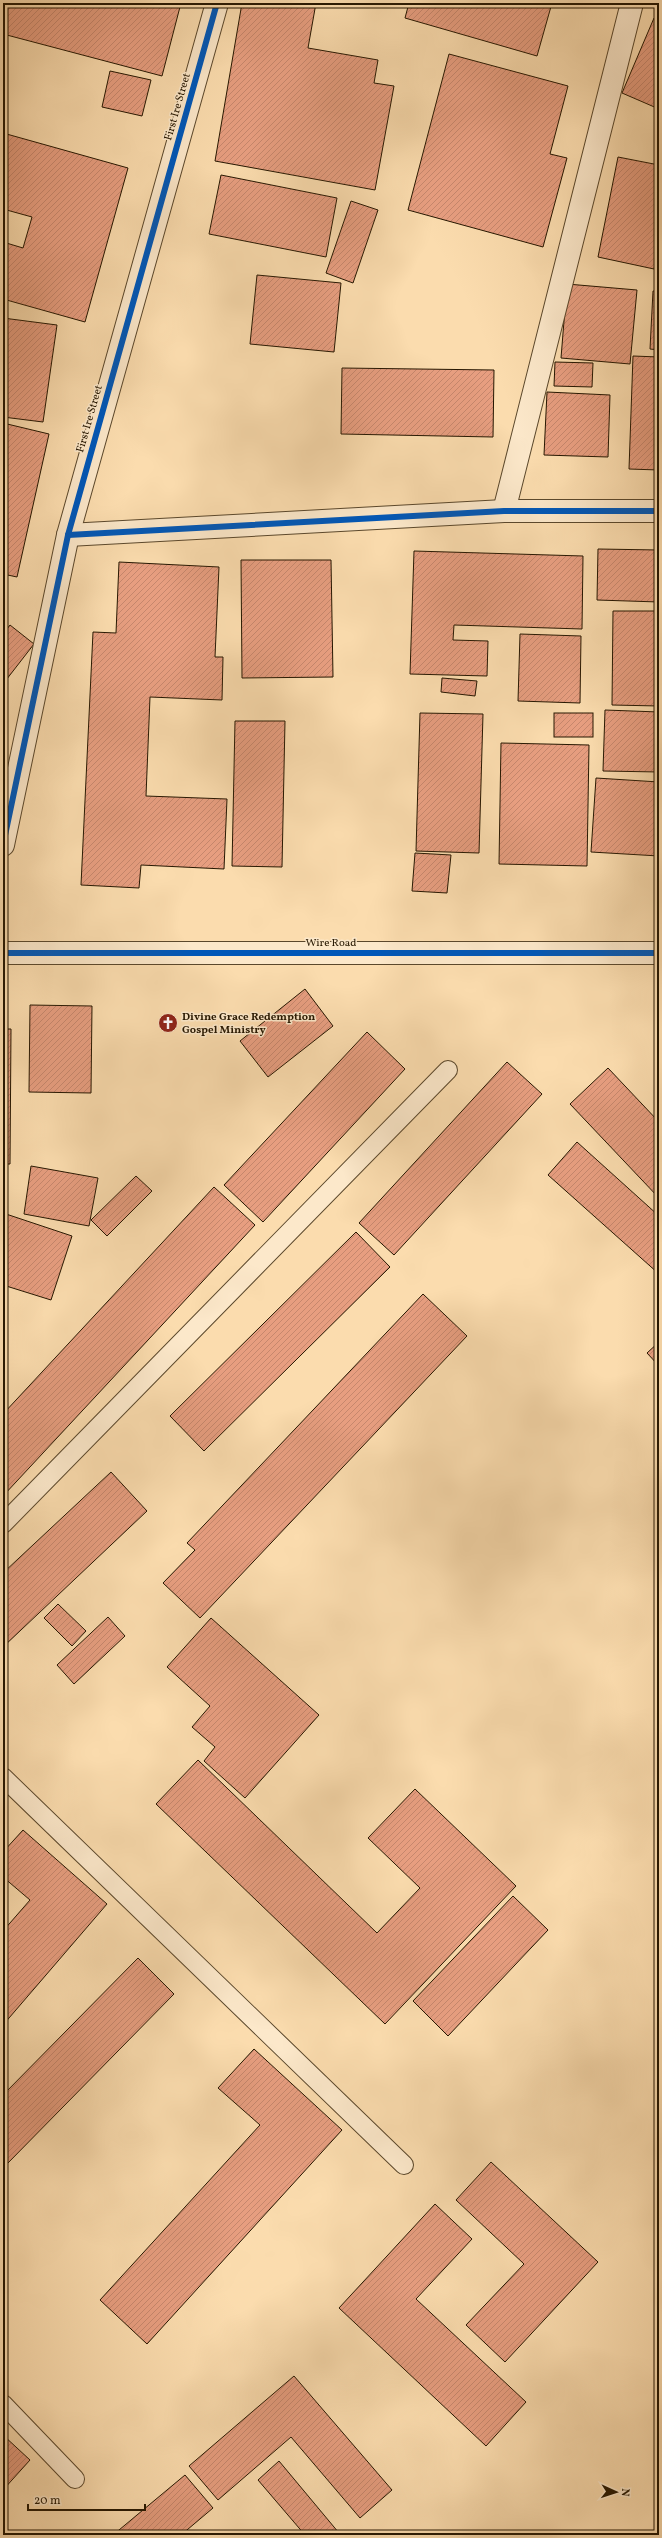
<svg xmlns="http://www.w3.org/2000/svg" width="662" height="2538" font-family="Vollkorn,serif">
<style>
.building{fill:url(#building-hatch);stroke:#261701}
.lines{fill:none;stroke-linecap:round;stroke-linejoin:round}
.lane-casing{stroke:#5b482c;stroke-width:20}
.street-casing{stroke:#5b482c;stroke-width:24}
.lane{stroke:#fce8ca;stroke-width:18}
.street{stroke:#fce8ca;stroke-width:22}
.cycleway-casing{stroke:#fce8ca;stroke-width:8}
.cycleway{stroke:#0057b8;stroke-width:6}
.labels{text-anchor:middle;dominant-baseline:central;stroke-width:3;stroke-linejoin:round;paint-order:stroke}
.street-label{font-size:11px;fill:#261701;stroke:#fce8ca}
.poi-label{font-size:11px;font-weight:bold;fill:#261701;stroke:#fce8ca;text-anchor:start}
</style>
<defs>
<pattern id="building-hatch" width="6" height="6" patternUnits="userSpaceOnUse"><rect width="6" height="6" fill="#e79e80"/><path d="M-1 1l2-2M0 6l6-6M5 7l2-2" fill="none" stroke="#c6876d"/></pattern>
</defs>
<rect width="100%" height="100%" fill="#fbdcae"/>
<filter id="stains"><feTurbulence type="fractalNoise" baseFrequency=".005" numOctaves="4"/><feColorMatrix values="0 0 0 0 .2 0 0 0 0 .09 0 0 0 0 .02 0 0 0 .5 -.17"/></filter>
<radialGradient id="worn" r=".72"><stop offset=".6" stop-color="#630" stop-opacity="0"/><stop offset="1" stop-color="#630" stop-opacity=".3"/></radialGradient>
<!-- building -->
<g class="building">
<polygon points="3,3 181,3 162,76 3,34"/>
<polygon points="242,3 316,3 308,48 378,60 374,83 394,86 375,190 215,161"/>
<polygon points="409,3 552,3 537,56 405,18"/>
<polygon points="654,18 659,21 659,109 622,93"/>
<polygon points="449,54 568,86 550,154 567,158 543,247 408,210"/>
<polygon points="110,71 151,80 142,116 102,107"/>
<polygon points="3,133 128,168 85,322 3,299 3,242 23,248 32,217 3,209"/>
<polygon points="618,157 659,165 659,245 654,269 598,257"/>
<polygon points="221,175 337,198 326,257 209,234"/>
<polygon points="351,201 378,210 353,283 326,273"/>
<polygon points="257,275 341,283 334,352 250,344"/>
<polygon points="567,284 637,290 630,364 561,358"/>
<polygon points="653,291 659,291 659,350 650,349"/>
<polygon points="3,318 57,325 43,422 3,417"/>
<polygon points="633,356 659,357 659,470 629,469"/>
<polygon points="555,362 593,363 592,387 554,386"/>
<polygon points="342,368 494,370 493,437 341,434"/>
<polygon points="547,392 610,395 608,457 544,455"/>
<polygon points="3,423 49,434 17,577 3,574"/>
<polygon points="598,549 659,550 659,602 597,600"/>
<polygon points="414,551 583,556 582,629 454,625 453,640 488,641 487,676 410,674"/>
<polygon points="241,560 331,560 333,677 242,678"/>
<polygon points="119,562 219,567 215,657 223,657 222,700 150,697 146,796 227,799 224,869 141,865 139,888 81,885 93,632 116,633"/>
<polygon points="613,611 659,611 659,706 612,705"/>
<polygon points="10,625 34,644 3,684 3,634"/>
<polygon points="520,634 581,636 580,703 518,701"/>
<polygon points="442,678 477,681 475,696 441,692"/>
<polygon points="605,710 659,712 659,772 603,771"/>
<polygon points="420,713 483,714 479,853 416,851"/>
<rect x="554" y="713" width="39" height="24"/>
<polygon points="235,721 285,721 282,867 232,866"/>
<polygon points="501,743 589,745 587,866 499,864"/>
<polygon points="596,778 659,782 659,856 591,852"/>
<polygon points="415,853 451,855 447,893 412,891"/>
<polygon points="305,989 333,1026 268,1077 240,1041"/>
<polygon points="30,1005 92,1006 91,1093 29,1092"/>
<polygon points="3,1029 11,1029 10,1164 3,1164"/>
<polygon points="367,1032 405,1069 263,1222 224,1185"/>
<polygon points="507,1062 542,1094 394,1255 359,1223"/>
<polygon points="608,1068 659,1122 659,1198 570,1104"/>
<polygon points="577,1142 659,1216 659,1274 548,1175"/>
<polygon points="31,1166 98,1178 89,1226 24,1214"/>
<polygon points="136,1176 152,1191 107,1236 91,1220"/>
<polygon points="214,1187 255,1225 3,1496 3,1414"/>
<polygon points="3,1213 72,1236 51,1300 3,1285"/>
<polygon points="356,1232 390,1267 204,1451 170,1416"/>
<polygon points="423,1294 467,1336 200,1618 163,1583 195,1550 187,1543"/>
<polygon points="659,1342 659,1366 647,1353"/>
<polygon points="111,1472 147,1511 3,1647 3,1573"/>
<polygon points="58,1604 86,1631 72,1646 44,1618"/>
<polygon points="108,1617 125,1636 74,1684 57,1665"/>
<polygon points="211,1618 319,1715 245,1798 204,1761 215,1747 192,1727 210,1706 167,1667"/>
<polygon points="198,1760 377,1933 420,1888 368,1838 415,1789 516,1886 385,2024 156,1804"/>
<polygon points="23,1830 107,1904 3,2025 3,1931 30,1900 3,1877 3,1852"/>
<polygon points="513,1896 548,1930 448,2036 413,2001"/>
<polygon points="138,1958 174,1994 6,2165 3,2162 3,2095"/>
<polygon points="254,2049 342,2130 147,2344 100,2300 260,2125 218,2088"/>
<polygon points="491,2162 598,2262 505,2362 466,2325 524,2264 456,2200"/>
<polygon points="435,2204 472,2239 416,2299 526,2402 486,2446 339,2308"/>
<polygon points="294,2376 392,2490 360,2518 291,2437 218,2500 189,2466"/>
<polygon points="3,2435 30,2460 3,2490"/>
<polygon points="279,2461 339,2533 337,2535 305,2535 258,2480"/>
<polygon points="185,2475 213,2508 181,2535 113,2535"/>
</g>
<g class="lines">
<defs>
<g id="lane">
<polyline points="3,1524 448,1070"/>
<polyline points="3,1777 404,2165"/>
<polyline points="3,2404 75,2479"/>
</g>
<g id="street">
<polyline points="504,511 632,3"/>
<polyline points="68,535 504,511 659,511"/>
<polyline points="3,845 68,535 217,3"/>
<polyline points="3,953 659,953"/>
</g>
</defs>
<!-- lane casing -->
<use href="#lane" class="lane-casing"/>
<!-- street casing -->
<use href="#street" class="street-casing"/>
<!-- lane -->
<use href="#lane" class="lane"/>
<!-- street -->
<use href="#street" class="street"/>
<defs>
<g id="cycleway">
<polyline points="68,535 504,511 659,511"/>
<polyline points="3,845 68,535 217,3"/>
<polyline points="3,953 659,953"/>
</g>
</defs>
<!-- cycleway casing -->
<use href="#cycleway" class="cycleway-casing"/>
<!-- cycleway -->
<use href="#cycleway" class="cycleway"/>
</g>
<!-- icons -->
<defs>
<symbol id="church-disc" viewBox="-11 -11 22 22"><circle r="9.5" fill="#8f2418" stroke="#fce8ca"/><path d="M-1.2-6h2.4v3.5h3.3v2.4h-3.3V6h-2.4V-.1h-3.3v-2.4h3.3Z" fill="#fff"/></symbol>
</defs>
<g fill-rule="evenodd">
<use href="#church-disc" x="157" y="1012" width="22" height="22"/>
</g>
<g class="labels">
<!-- street labels -->
<g class="street-label">
<text transform="translate(178 107) rotate(-74)">First Ire Street</text>
<text transform="translate(90 419) rotate(-74)">First Ire Street</text>
<text x="331" y="943">Wire Road</text>
</g>
<!-- poi labels -->
<g class="poi-label">
<text x="182" y="1017">Divine Grace Redemption<tspan x="182" dy="13">Gospel Ministry</tspan></text>
</g>
</g>
<!-- margin -->
<rect width="662" height="2538" fill="none" stroke="#fbdcae" stroke-width="16"/>
<rect x="4" y="4" width="654" height="2530" fill="none" stroke="#261701" stroke-width="2"/>
<rect x="8" y="8" width="646" height="2522" fill="none" stroke="#261701"/>
<!-- north arrow -->
<g transform="translate(616 2492) rotate(93)" stroke="#fce8ca" stroke-width="3" paint-order="stroke">
<path d="M0-3L7 15L0 10L-7 15Z" fill="#261701"/>
<text y="-6" font-size="11" font-weight="bold" text-anchor="middle" fill="#261701">N</text>
</g>
<!-- scale -->
<path d="M28 2504v6h117v-6" fill="none" stroke="#261701" stroke-width="2"/>
<text x="34" y="2504" font-size="12" fill="#261701" stroke="#fce8ca" stroke-width="3" paint-order="stroke">20 m</text>
<rect width="100%" height="100%" filter="url(#stains)"/>
<rect width="100%" height="100%" fill="url(#worn)"/>
</svg>
